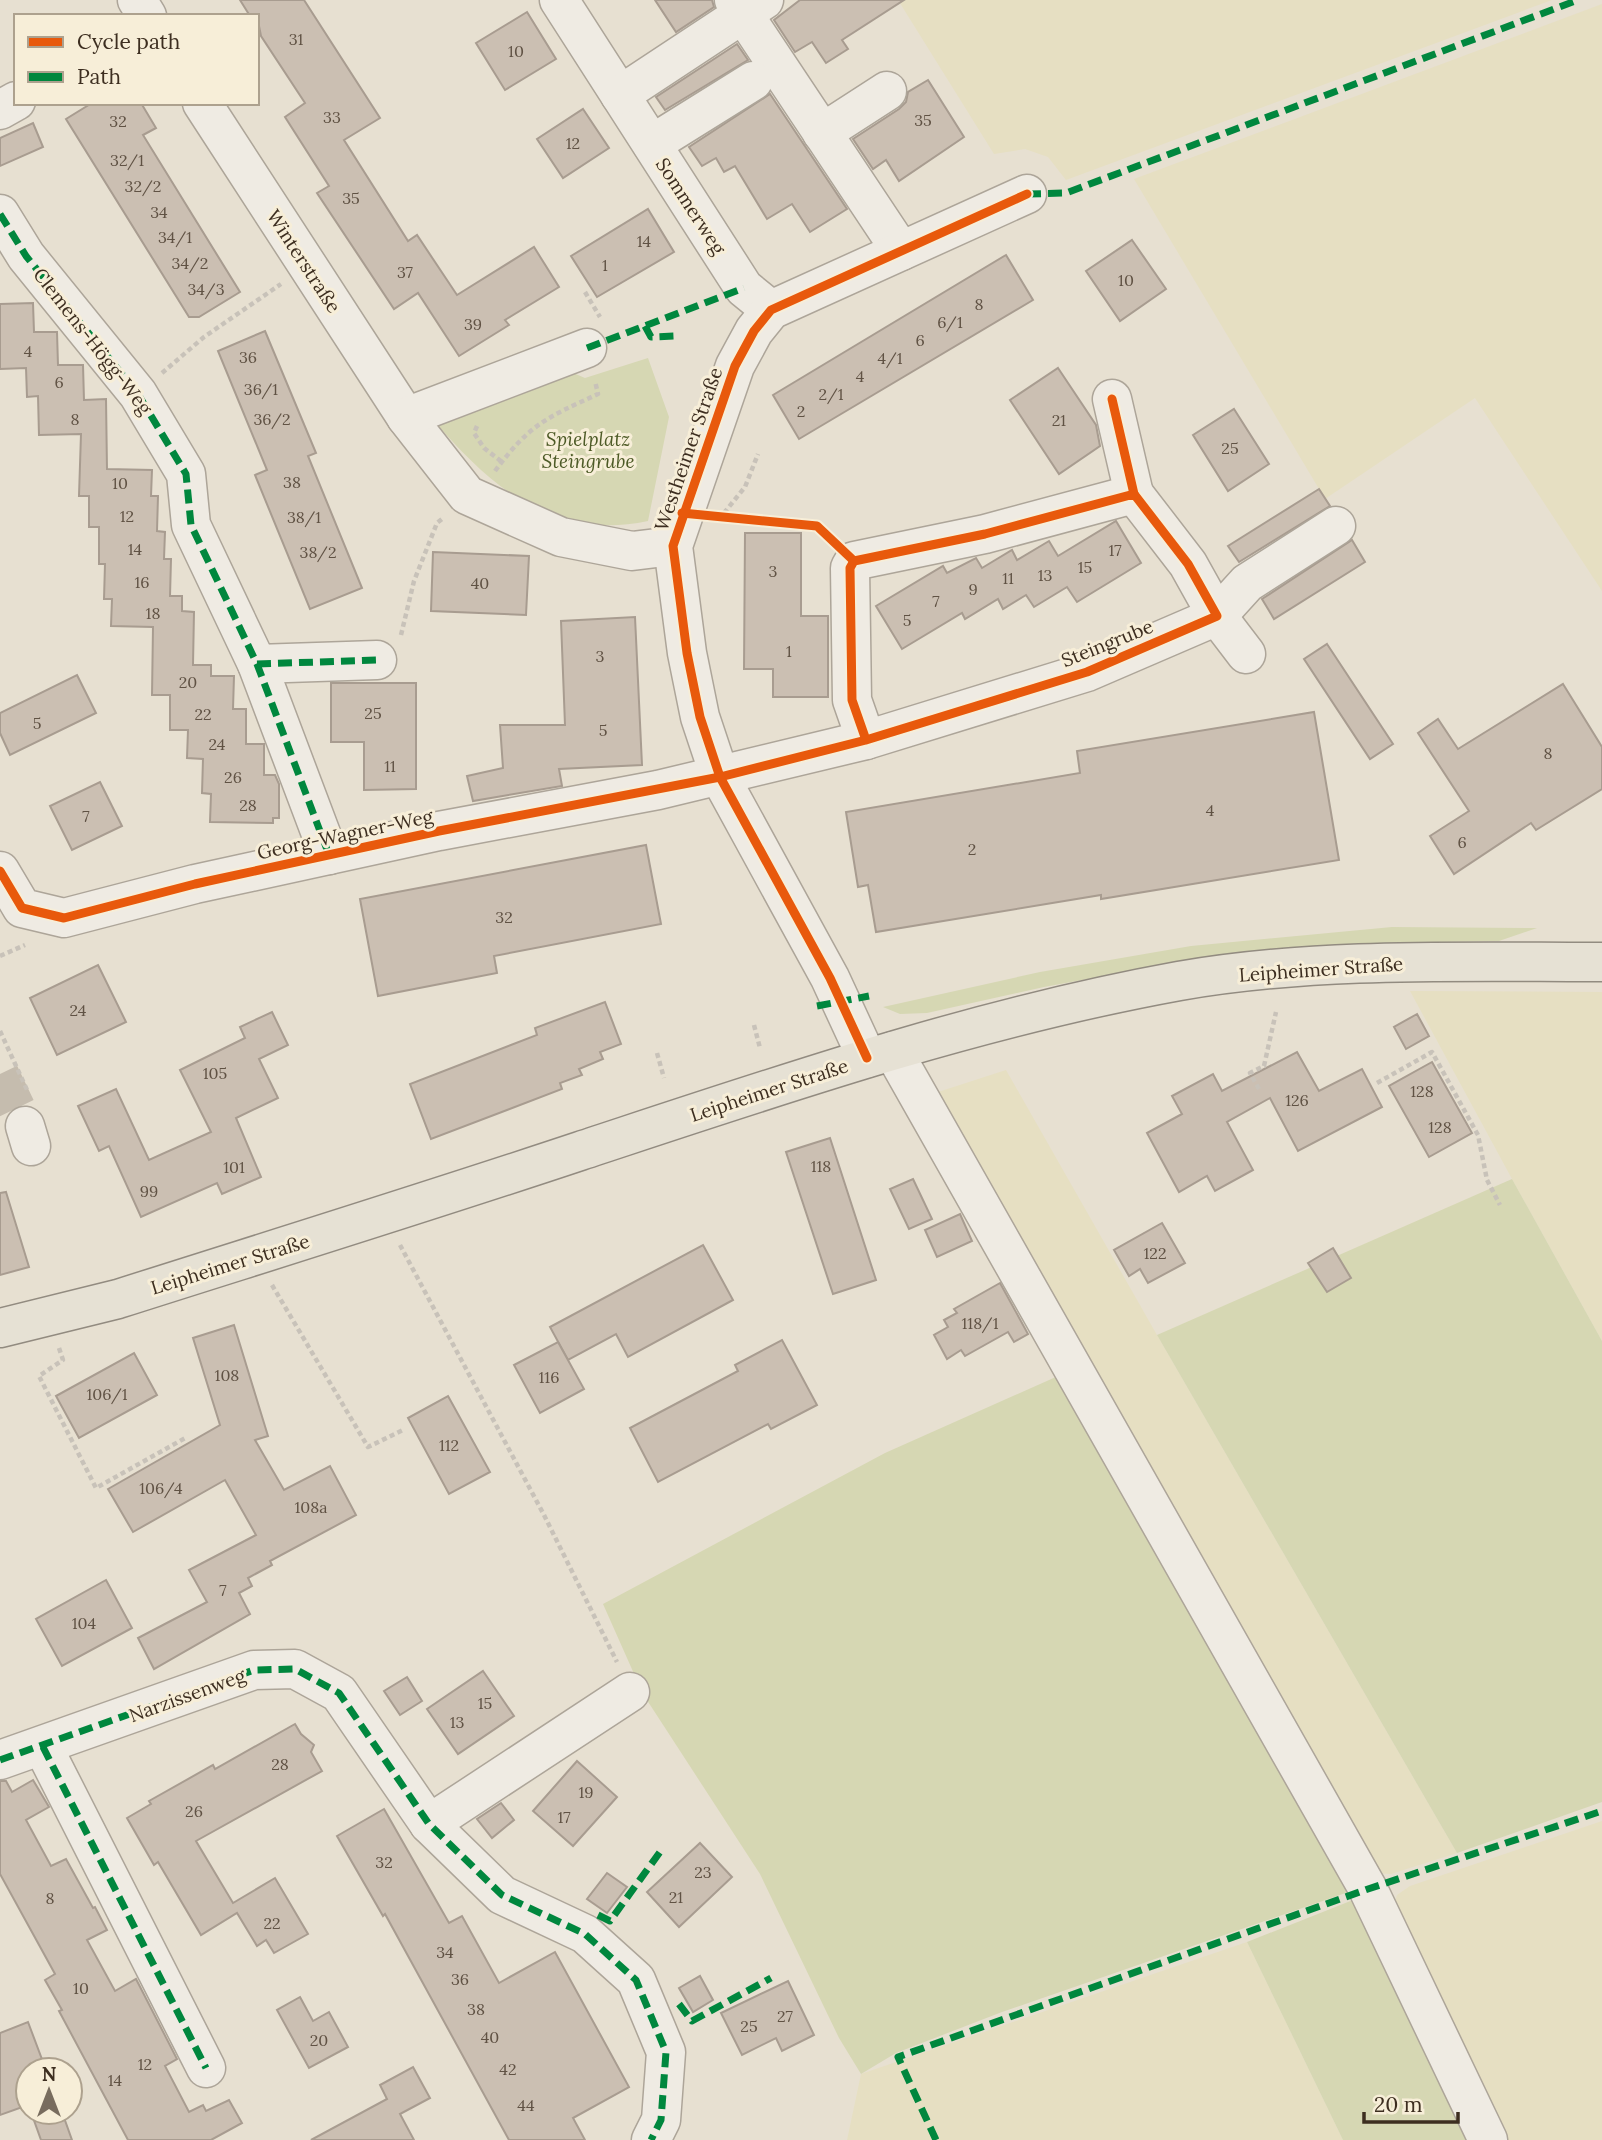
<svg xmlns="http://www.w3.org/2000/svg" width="1602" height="2140" font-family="Lora,serif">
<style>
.farmland{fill:#e6dfc2}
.green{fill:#d6d7b3}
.building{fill:#cbbfb2;stroke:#a89c90;stroke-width:2}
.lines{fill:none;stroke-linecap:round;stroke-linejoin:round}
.minor-tunnel{stroke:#c5bcae;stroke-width:38;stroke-dasharray:38 19;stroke-linecap:butt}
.minor-casing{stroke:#ada599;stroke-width:41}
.major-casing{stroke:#928b80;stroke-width:41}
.path{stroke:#c8c2b9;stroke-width:4.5;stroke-dasharray:5 3.5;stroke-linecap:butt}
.minor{stroke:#efebe3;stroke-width:38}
.major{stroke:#e6e1d4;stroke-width:38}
.quiet{stroke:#00873e;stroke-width:7;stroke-dasharray:14 7;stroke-linecap:butt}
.cycleway-casing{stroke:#f7eed8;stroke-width:13}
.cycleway{stroke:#e8590c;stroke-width:9}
.labels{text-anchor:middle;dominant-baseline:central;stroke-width:6;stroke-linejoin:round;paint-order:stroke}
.number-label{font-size:16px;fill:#605244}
.street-label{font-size:19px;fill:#3d2e20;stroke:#f7eed8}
.park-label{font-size:19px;font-style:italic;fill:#4d5a26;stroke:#f7eed8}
</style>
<rect width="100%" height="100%" fill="#e7e0d1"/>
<!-- farmland -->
<g class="farmland">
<polygon points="898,0 1552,0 1066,180 1048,157 1025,149 994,154"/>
<polygon points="1602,4 1602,591 1475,398 1325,499 1134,179"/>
<polygon points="1410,991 1602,992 1602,1341 1512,1179"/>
<polygon points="1006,1070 1157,1335 1457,1853 1391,1874 1368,1873 935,1093"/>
<polygon points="1602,1821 1602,2140 1497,2140 1392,1910 1397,1895 1410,1886"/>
<polygon points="1247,1942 1343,2140 847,2140 861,2074"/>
</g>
<!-- green -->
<g class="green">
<path d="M648,358L669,417L648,521C554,541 493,489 435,422L571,372L585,378Z"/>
<polygon points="1392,927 1537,928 1499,941 1393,943 1191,960 1044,987 927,1013 900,1014 883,1007 1040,972 1191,946"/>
<polygon points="1512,1179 1602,1341 1602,1802 1457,1853 1157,1335"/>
<polygon points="1067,1372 1360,1888 1002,2012 896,2053 861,2074 839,2038 760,1874 643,1694 603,1604 885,1453"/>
<polygon points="1363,1896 1480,2140 1343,2140 1247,1942"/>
</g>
<!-- building -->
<g class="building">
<polygon points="240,0 304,0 380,118 344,140 408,241 417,235 457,295 534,247 559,287 505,320 509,325 459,356 418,293 394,309 317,193 329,186 285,117 305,103 261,36 257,16 250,16"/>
<polygon points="655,0 712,0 714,7 676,32"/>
<polygon points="800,0 904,0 842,40 848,49 826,63 812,42 795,52 774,20"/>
<polygon points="527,12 556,59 505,90 476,43"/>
<polygon points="737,44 748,60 665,110 656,97"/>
<polygon points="928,80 964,137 899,181 886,160 873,169 853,139 899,109 906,102 908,92"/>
<polygon points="770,94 847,209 810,232 792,204 767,219 735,166 724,172 716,158 702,166 689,147"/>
<polygon points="92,103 141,103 156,128 143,135 240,292 199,317 189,317 66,119"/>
<polygon points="583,109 609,148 563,178 537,139"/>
<polygon points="33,123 43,147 0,166 0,138"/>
<polygon points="648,209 674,252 597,297 571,256"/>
<polygon points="1132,240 1166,289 1120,321 1086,271"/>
<polygon points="1006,255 1033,300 799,439 773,395"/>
<polygon points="33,303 34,332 57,332 58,365 83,365 84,400 106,399 107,469 152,470 151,496 158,496 157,531 165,532 164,559 171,559 170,596 182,596 182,611 194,612 193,665 211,665 211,676 234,676 233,709 246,709 246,744 264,744 264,775 275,775 279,784 279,818 273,818 273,823 210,822 211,794 202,793 203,759 187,758 188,730 170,730 170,695 152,695 153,627 111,626 112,599 104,599 105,564 99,564 99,527 89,527 89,496 79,496 81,434 39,435 38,396 27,397 26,368 0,369 0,304"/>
<polygon points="265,331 316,453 308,456 362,588 310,609 255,475 267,470 218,351"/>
<polygon points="1058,368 1096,425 1100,446 1059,474 1010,400"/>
<polygon points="1234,409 1269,464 1228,491 1193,435"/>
<polygon points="1319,489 1330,506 1239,562 1228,546"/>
<polygon points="1116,521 1141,563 1077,602 1067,587 1034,607 1026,595 1003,609 998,599 965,619 962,613 902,649 876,606 943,566 947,573 976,558 982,568 1012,550 1017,560 1049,541 1058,556"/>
<polygon points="745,533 801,533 801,616 828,616 828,697 773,697 773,669 744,669"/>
<polygon points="1352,540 1365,562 1274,619 1262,599"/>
<polygon points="433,552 529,556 526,615 431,611"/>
<polygon points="635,617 642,765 559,769 562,786 473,801 467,776 503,768 500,725 565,725 561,621"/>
<polygon points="1327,644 1393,744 1370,759 1304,659"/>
<polygon points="77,675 96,713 10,755 0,733 0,713"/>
<polygon points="331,683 416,683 416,789 364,790 364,742 331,742"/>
<polygon points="1563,684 1602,747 1602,789 1536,830 1531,823 1454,874 1430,836 1469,811 1418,733 1438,719 1458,749"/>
<polygon points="1314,712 1339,860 1101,899 1101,895 876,932 868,885 858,887 846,812 1080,773 1077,751"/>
<polygon points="100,782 122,826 72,850 50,806"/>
<polygon points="646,845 661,924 494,956 497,973 378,996 360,899"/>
<polygon points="98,965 126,1022 57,1055 30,998"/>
<polygon points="605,1002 621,1044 600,1052 603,1059 579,1069 582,1075 560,1083 562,1089 431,1139 410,1084 537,1035 535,1028"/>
<polygon points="272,1012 288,1045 259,1059 278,1098 236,1118 261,1177 222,1194 217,1183 141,1217 109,1146 99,1151 78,1106 116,1089 149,1160 211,1132 180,1070 245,1038 240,1027"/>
<polygon points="1417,1014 1429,1036 1406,1049 1394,1027"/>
<polygon points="1297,1052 1319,1091 1362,1069 1382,1107 1298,1151 1270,1098 1227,1122 1253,1170 1215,1191 1207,1176 1179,1192 1147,1133 1182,1114 1172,1096 1213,1074 1222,1091"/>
<polygon points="1432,1062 1472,1133 1429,1157 1389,1086"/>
<polygon points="830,1138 876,1280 833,1294 786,1152"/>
<polygon points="913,1179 932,1219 909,1229 890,1189"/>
<polygon points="6,1192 29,1267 0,1275 0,1193"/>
<polygon points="960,1214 972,1241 937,1257 925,1230"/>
<polygon points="1162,1223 1185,1263 1148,1283 1140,1269 1129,1276 1114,1250"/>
<polygon points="703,1245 733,1300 628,1357 616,1334 568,1360 550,1327"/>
<polygon points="1333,1248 1351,1278 1327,1292 1308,1263"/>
<polygon points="1000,1283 1028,1334 1014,1342 1008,1332 965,1356 961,1350 947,1359 934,1335 948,1327 944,1320 957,1313 954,1309"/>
<polygon points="234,1325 268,1436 255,1440 284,1490 330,1466 356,1515 270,1561 272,1565 248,1578 252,1586 239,1593 250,1614 154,1669 138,1638 207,1602 189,1570 256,1535 225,1480 133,1532 108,1489 220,1425 193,1338"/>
<polygon points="782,1340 817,1405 771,1429 768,1424 658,1482 630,1428 738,1371 735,1365"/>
<polygon points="558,1342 584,1389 540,1413 514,1365"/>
<polygon points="134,1353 157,1395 79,1438 56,1396"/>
<polygon points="448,1396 490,1472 449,1494 408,1418"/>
<polygon points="106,1580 132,1628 62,1666 36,1619"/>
<polygon points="483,1671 514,1716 458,1754 427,1709"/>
<polygon points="407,1677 422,1701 400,1715 384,1691"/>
<polygon points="295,1724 301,1734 314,1745 311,1752 322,1771 196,1841 233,1903 275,1878 308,1934 274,1953 266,1940 257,1946 237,1913 201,1935 158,1862 154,1865 127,1818 151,1804 149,1801 213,1765 215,1769"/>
<polygon points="577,1761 617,1797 573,1846 533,1811"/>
<polygon points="33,1780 49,1807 26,1820 51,1866 66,1859 93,1908 95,1907 107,1930 87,1940 115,1991 136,1979 177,2059 165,2066 189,2112 203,2105 206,2111 229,2100 242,2123 211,2140 128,2140 59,2011 62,2010 45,1980 55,1974 0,1874 0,1781 6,1781 12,1792"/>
<polygon points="501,1803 514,1820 492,1838 477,1819"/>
<polygon points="384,1809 449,1923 462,1916 499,1983 555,1952 629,2087 573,2118 585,2140 509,2140 385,1914 383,1916 337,1836"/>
<polygon points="700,1843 732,1877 679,1927 647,1892"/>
<polygon points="607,1873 627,1887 607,1913 587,1899"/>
<polygon points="700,1976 713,2000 693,2012 679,1988"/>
<polygon points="788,1981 814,2035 782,2051 776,2038 742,2055 721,2013"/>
<polygon points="300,1997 313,2021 329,2012 348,2047 309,2068 277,2010"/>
<polygon points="28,2022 46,2070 28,2070 28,2105 0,2115 0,2033"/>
<polygon points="413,2067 430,2098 400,2114 414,2140 311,2140 387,2099 380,2085"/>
<polygon points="31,2112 62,2112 72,2140 41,2140"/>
</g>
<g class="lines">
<!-- minor-tunnel -->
<polyline class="minor-tunnel" points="0,1074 25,1126"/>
<defs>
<g id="minor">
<polyline points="137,0 147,16"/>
<polyline points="559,0 744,288 771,310"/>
<polyline points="734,0 901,251"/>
<polyline points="620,95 764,0"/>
<polyline points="202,103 406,417 467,495 561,537 632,551 673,546"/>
<polyline points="0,110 16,101"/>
<polyline points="822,133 887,91"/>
<polyline points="652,144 753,81"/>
<polyline points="0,214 26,256 138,394 186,474 191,525 257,664 329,855"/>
<polyline points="1112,399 1134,494"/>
<polyline points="406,417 587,348"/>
<polyline points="257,664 377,660"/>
<polyline points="866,740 852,700 850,568 854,561 985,534 1134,494 1188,564 1217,616 1246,654"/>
<polyline points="0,871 22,908 64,918 195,884 439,831 658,790 866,740 1087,672 1217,616 1247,583 1336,526"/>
<polyline points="893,1051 1368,1889 1488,2140"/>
<polyline points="867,1058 830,978 720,777 700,717 687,653 673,546 735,366 754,331 771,310 1027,194"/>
<polyline points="25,1126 31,1146"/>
<polyline points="43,1747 206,2068"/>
<polyline points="0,1760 254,1670 295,1669 339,1693 429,1824 502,1895 585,1934 636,1980 666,2052 661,2120 651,2140"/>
<polyline points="429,1824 630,1692"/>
</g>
<path id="major" d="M0,1328L118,1299C272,1250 427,1202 580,1151C777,1086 975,1018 1179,981C1316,957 1464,962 1602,962"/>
</defs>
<!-- minor casing -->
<use href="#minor" class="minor-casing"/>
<!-- major casing -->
<use href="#major" class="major-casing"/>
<!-- path -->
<g class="path">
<polyline points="585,292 600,317"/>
<polyline points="162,373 204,337 281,284"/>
<polyline points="477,426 474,433 484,448 502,462"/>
<path d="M495,471C530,424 546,418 598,394L595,381"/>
<polyline points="724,513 745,487 758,454"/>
<polyline points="401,635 414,581 437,523 442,519"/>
<polyline points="0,956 25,945"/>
<polyline points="754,1025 760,1048"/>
<polyline points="0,1031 28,1092"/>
<polyline points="657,1053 664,1078"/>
<polyline points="1377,1083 1432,1052 1478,1135 1487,1180 1500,1205"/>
<polyline points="1259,1089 1250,1073 1264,1066 1276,1012"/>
<polyline points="400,1245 544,1515 617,1662"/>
<polyline points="272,1285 368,1447 405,1429"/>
<polyline points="59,1348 63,1360 39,1376 96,1488 187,1437"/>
</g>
<!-- minor -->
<use href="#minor" class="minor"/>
<!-- major -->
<use href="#major" class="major"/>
<!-- quiet -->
<g class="quiet">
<polyline points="1027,194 1066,193 1578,0"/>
<polyline points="0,214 26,256 138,394 186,474 191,525 257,664 329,855"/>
<polyline points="645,326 651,337 674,336"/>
<polyline points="587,348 744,288"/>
<polyline points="257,664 377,660"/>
<polyline points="817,1006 869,996"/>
<polyline points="43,1747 206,2068"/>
<polyline points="0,1760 254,1670 295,1669 339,1693 429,1824 502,1895 585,1934 636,1980 666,2052 661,2120 651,2140"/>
<polyline points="598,1915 610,1921 660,1852"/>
<polyline points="679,2004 692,2021 771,1978"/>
<polyline points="936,2140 898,2057 1368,1889 1602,1811"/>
</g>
<defs>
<g id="cycleway">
<polyline points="1112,399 1134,494"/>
<polyline points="682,513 817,526 854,561"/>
<polyline points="0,871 22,908 64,918 195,884 439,831 720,777 866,740 1087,672 1217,616 1188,564 1134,494 985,534 854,561 850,568 852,700 866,740"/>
<polyline points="867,1058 830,978 720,777 700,717 687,653 673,546 735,366 754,331 771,310 1027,194"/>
</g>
</defs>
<!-- cycleway casing -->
<use href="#cycleway" class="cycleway-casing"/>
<!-- cycleway -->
<use href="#cycleway" class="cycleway"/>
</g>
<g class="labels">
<!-- number labels -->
<g class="number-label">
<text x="296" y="39">31</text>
<text x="516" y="51">10</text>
<text x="332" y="117">33</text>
<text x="923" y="120">35</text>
<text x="118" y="121">32</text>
<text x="573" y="143">12</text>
<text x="127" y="160">32/1</text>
<text x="143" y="186">32/2</text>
<text x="351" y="198">35</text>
<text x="159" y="212">34</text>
<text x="175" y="237">34/1</text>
<text x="644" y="241">14</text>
<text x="190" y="263">34/2</text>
<text x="605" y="265">1</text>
<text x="405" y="272">37</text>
<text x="1126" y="280">10</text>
<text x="206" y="289">34/3</text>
<text x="979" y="304">8</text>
<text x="950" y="322">6/1</text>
<text x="473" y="324">39</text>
<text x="920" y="340">6</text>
<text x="28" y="351">4</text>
<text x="248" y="357">36</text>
<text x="890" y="358">4/1</text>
<text x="860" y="376">4</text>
<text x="59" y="382">6</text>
<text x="261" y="389">36/1</text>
<text x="831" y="394">2/1</text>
<text x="801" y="411">2</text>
<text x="75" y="419">8</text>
<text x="272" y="419">36/2</text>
<text x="1059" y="420">21</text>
<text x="1230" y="448">25</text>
<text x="292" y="482">38</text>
<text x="120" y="483">10</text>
<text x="127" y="516">12</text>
<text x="304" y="517">38/1</text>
<text x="135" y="549">14</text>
<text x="1115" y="550">17</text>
<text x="318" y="552">38/2</text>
<text x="1085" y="567">15</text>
<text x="773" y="571">3</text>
<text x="1045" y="575">13</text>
<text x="1008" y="578">11</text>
<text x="142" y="582">16</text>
<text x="480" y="583">40</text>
<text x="973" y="589">9</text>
<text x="936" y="601">7</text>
<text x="153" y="613">18</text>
<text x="907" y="620">5</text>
<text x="789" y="651">1</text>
<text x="600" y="656">3</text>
<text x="188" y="682">20</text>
<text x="373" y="713">25</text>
<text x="203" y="714">22</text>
<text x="37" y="723">5</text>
<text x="603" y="730">5</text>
<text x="217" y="744">24</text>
<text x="1548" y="753">8</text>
<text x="390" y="766">11</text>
<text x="233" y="777">26</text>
<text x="248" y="805">28</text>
<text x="1210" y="810">4</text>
<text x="86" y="816">7</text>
<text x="1462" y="842">6</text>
<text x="972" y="849">2</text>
<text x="504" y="917">32</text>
<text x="78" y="1010">24</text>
<text x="215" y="1073">105</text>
<text x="1422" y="1091">128</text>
<text x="1297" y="1100">126</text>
<text x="1440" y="1127">128</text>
<text x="821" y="1166">118</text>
<text x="234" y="1167">101</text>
<text x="149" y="1191">99</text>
<text x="1155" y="1253">122</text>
<text x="980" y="1323">118/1</text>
<text x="227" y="1375">108</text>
<text x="549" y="1377">116</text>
<text x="107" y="1394">106/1</text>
<text x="449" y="1445">112</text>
<text x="161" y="1488">106/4</text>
<text x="311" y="1507">108a</text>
<text x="223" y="1590">7</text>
<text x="84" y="1623">104</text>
<text x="485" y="1703">15</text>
<text x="457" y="1722">13</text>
<text x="280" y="1764">28</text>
<text x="586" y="1792">19</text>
<text x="194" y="1811">26</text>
<text x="564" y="1817">17</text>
<text x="384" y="1862">32</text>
<text x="703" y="1872">23</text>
<text x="676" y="1897">21</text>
<text x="50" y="1898">8</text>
<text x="272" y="1923">22</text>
<text x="445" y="1952">34</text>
<text x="460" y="1979">36</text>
<text x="81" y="1988">10</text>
<text x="476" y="2009">38</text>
<text x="785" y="2016">27</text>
<text x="749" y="2026">25</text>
<text x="490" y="2037">40</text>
<text x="319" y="2040">20</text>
<text x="145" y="2064">12</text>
<text x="508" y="2069">42</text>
<text x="115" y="2080">14</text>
<text x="526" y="2105">44</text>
</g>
<!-- street labels -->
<g class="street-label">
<text transform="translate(691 206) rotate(57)">Sommerweg</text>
<text transform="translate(304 261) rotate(57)">Winterstraße</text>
<text transform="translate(93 341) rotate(52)">Clemens-Högg-Weg</text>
<text transform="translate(688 449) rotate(-71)">Westheimer Straße</text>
<text transform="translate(1107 643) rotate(-22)">Steingrube</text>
<text transform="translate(345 834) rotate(-12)">Georg-Wagner-Weg</text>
<text transform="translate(1321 969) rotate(-4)">Leipheimer Straße</text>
<text transform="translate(769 1090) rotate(-18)">Leipheimer Straße</text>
<text transform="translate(230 1264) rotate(-17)">Leipheimer Straße</text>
<text transform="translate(187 1695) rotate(-20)">Narzissenweg</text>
</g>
<!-- park labels -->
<g class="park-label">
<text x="588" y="439">Spielplatz<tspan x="588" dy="22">Steingrube</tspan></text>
</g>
</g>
<!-- legend -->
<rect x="14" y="14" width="245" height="91" fill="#f7eed8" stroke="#ada18e" stroke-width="2"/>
<rect x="28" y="37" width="35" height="10" fill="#e8590c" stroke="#ada18e" stroke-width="2"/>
<text x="77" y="49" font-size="21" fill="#3d2e20">Cycle path</text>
<rect x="28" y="72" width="35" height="10" fill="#00873e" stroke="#ada18e" stroke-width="2"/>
<text x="77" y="84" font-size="21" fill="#3d2e20">Path</text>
<!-- north arrow -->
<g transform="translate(49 2091)"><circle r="33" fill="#f7eed8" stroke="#ada18e" stroke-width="2"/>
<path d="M0-5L12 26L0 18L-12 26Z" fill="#786c5e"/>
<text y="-10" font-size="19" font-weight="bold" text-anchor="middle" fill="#3d2e20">N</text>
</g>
<!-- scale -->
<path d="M1364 2112v10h94v-10" fill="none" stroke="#3d2e20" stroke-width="3.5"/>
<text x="1374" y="2112" font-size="21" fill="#3d2e20" stroke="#f7eed8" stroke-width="5" paint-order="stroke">20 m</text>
</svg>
